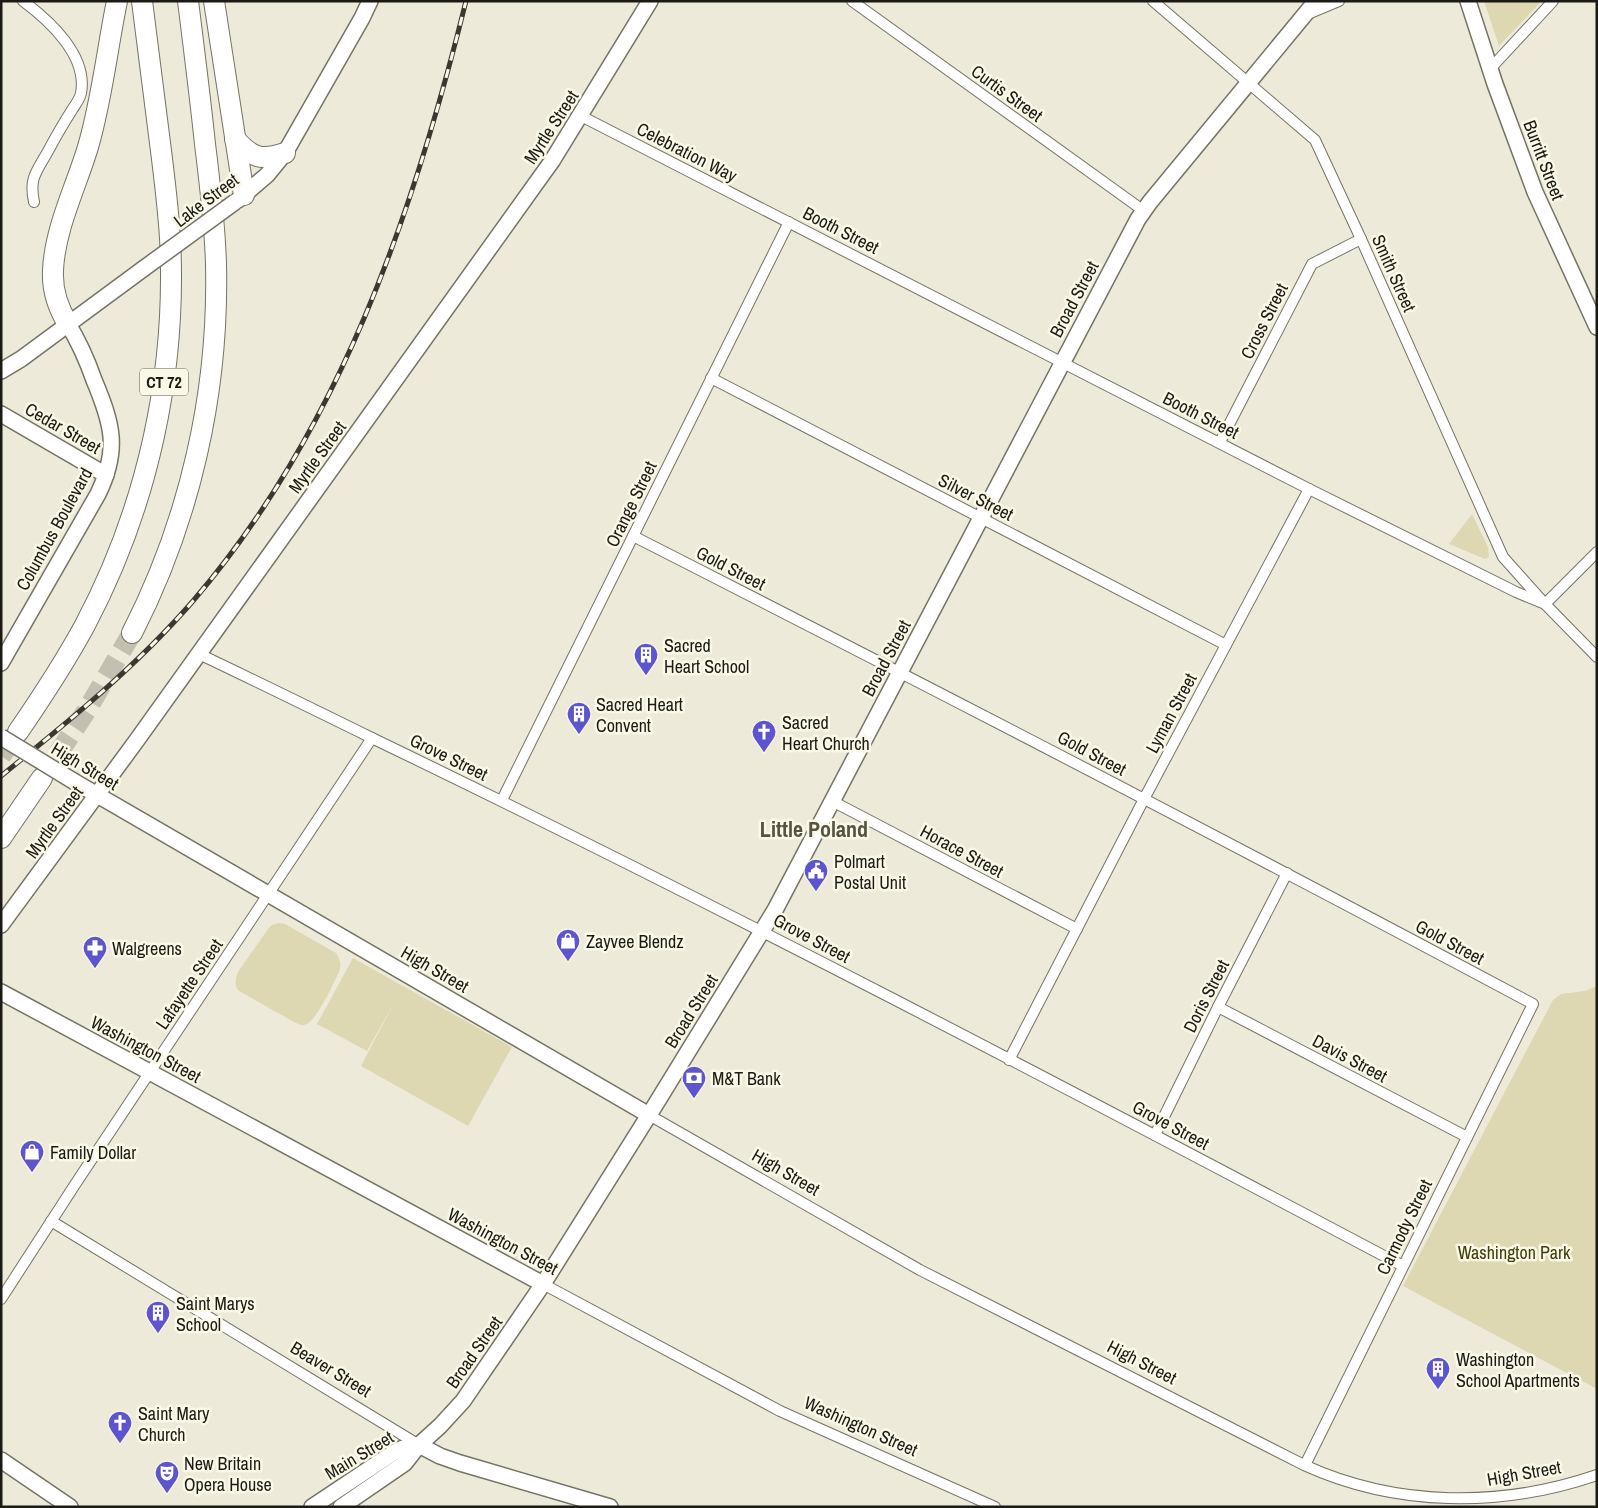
<svg xmlns="http://www.w3.org/2000/svg" width="1598" height="1508" font-family="'Archivo Narrow',sans-serif">
<style>
.green{fill:#ddd7b2}
.lines{fill:none;stroke-linecap:round;stroke-linejoin:round}
.highway-tunnel{stroke:#c3c0b2;stroke-width:20;stroke-dasharray:20 10;stroke-linecap:butt}
.street-casing{stroke:#757364;stroke-width:12}
.secondary-casing{stroke:#757364;stroke-width:18}
.highway-casing{stroke:#757364;stroke-width:22}
.street{stroke:#fff;stroke-width:10}
.secondary{stroke:#fff;stroke-width:15}
.highway{stroke:#fff;stroke-width:20}
.rail-casing{stroke:#3a3831;stroke-width:5}
.rail{stroke:#faf8e6;stroke-width:3;stroke-dasharray:9;stroke-linecap:butt}
.secondary-bridge-casing{stroke:#757364;stroke-width:18;stroke-linecap:butt}
.secondary-bridge{stroke:#fff;stroke-width:15}
.labels{text-anchor:middle;dominant-baseline:central;stroke-width:5;stroke-linejoin:round;paint-order:stroke}
.shield{fill:#faf8e6;stroke:#5e5d53;stroke-width:1}
.shield-label{font-size:16px;font-weight:bold;fill:#1b1a14}
.street-label{font-size:18px;fill:#1b1a14;stroke:#faf8e6}
.poi-label{font-size:18px;fill:#1b1a14;stroke:#faf8e6;text-anchor:start}
.park-label{font-size:18px;fill:#423b0a;stroke:#faf8e6}
.district-label{font-size:22px;font-weight:bold;fill:#555344;stroke:#faf8e6}
</style>
<rect width="100%" height="100%" fill="#edead9"/>
<!-- green -->
<g class="green">
<polygon points="1484,1 1542,1 1499,46"/>
<polygon points="1472,514 1488,547 1489,557 1485,559 1449,544"/>
<path d="M279,923L285,924L336,953C340,960 342,964 339,972C333,984 319,1016 308,1023C303,1027 299,1024 294,1022L239,991C234,985 235,980 238,972L268,929L272,925Z"/>
<polygon points="353,958 512,1047 468,1126 361,1066 395,1001 367,1051 317,1024"/>
<polygon points="1597,986 1597,1389 1403,1286 1553,1000 1561,994 1585,991"/>
</g>
<g class="lines">
<!-- highway-tunnel -->
<g class="highway-tunnel">
<polyline points="1,756 18,732"/>
<polyline points="42,778 87,710 132,633"/>
</g>
<defs>
<g id="street">
<path d="M23,1C50,21 88,56 81,93C80,99 75,105 72,110C63,124 55,138 47,153C36,172 29,179 34,202"/>
<polyline points="852,1 1144,211"/>
<polyline points="1153,1 1315,140 1361,239 1503,557 1545,604 1597,552"/>
<polyline points="1308,14 1339,1"/>
<polyline points="1490,69 1553,1"/>
<polyline points="581,116 1309,489 1516,592 1545,604 1597,657"/>
<polyline points="711,378 1226,645"/>
<polyline points="1220,442 1312,264 1361,239"/>
<path d="M633,536C934,689 1235,845 1533,1004L1305,1465"/>
<path d="M199,654C258,682 317,711 376,740C722,907 1063,1086 1403,1266"/>
<polyline points="502,800 789,222"/>
<polyline points="832,801 1077,929"/>
<polyline points="1218,1007 1467,1137"/>
<polyline points="1009,1060 1144,799 1309,489"/>
<path d="M649,1115L920,1270L1304,1465C1396,1507 1501,1508 1597,1475"/>
<polyline points="1155,1135 1218,1007 1287,873"/>
<polyline points="51,1221 419,1445"/>
<polyline points="543,1284 780,1411 995,1507"/>
<polyline points="1,1299 76,1183 372,738"/>
</g>
<g id="secondary">
<polyline points="1468,1 1495,84 1535,192 1597,327"/>
<polyline points="238,200 267,175 285,153 362,18 370,1"/>
<polyline points="1,371 21,359 143,269"/>
<polyline points="1,414 106,475"/>
<path d="M1,663L98,494C120,449 112,423 94,380C87,360 79,342 68,324"/>
<polyline points="75,782 649,1115"/>
<polyline points="1,925 137,740 552,161 650,1"/>
<polyline points="1,992 543,1284"/>
<polyline points="419,1445 440,1456 460,1463 610,1507"/>
<polyline points="1,1460 70,1507"/>
<polyline points="312,1507 393,1453 403,1448 419,1445"/>
<polyline points="341,1507 405,1463 419,1445 440,1426 463,1401 543,1284 654,1107 775,910 1138,219 1150,202 1316,1"/>
</g>
<g id="highway">
<polyline points="214,1 244,195"/>
<path d="M235,139C252,158 261,161 285,153"/>
<path d="M68,324C58,308 52,289 53,270C55,228 76,187 88,147C102,99 107,50 117,1"/>
<path d="M132,633C190,520 219,392 216,265C215,224 210,184 205,144C200,96 194,49 188,1"/>
<path d="M18,732C42,697 65,662 85,625C148,506 177,372 170,238C168,206 164,174 160,143C154,95 148,48 142,1"/>
<polyline points="1,838 42,778"/>
</g>
</defs>
<!-- street casing -->
<use href="#street" class="street-casing"/>
<!-- secondary casing -->
<use href="#secondary" class="secondary-casing"/>
<!-- highway casing -->
<use href="#highway" class="highway-casing"/>
<!-- street -->
<use href="#street" class="street"/>
<!-- secondary -->
<use href="#secondary" class="secondary"/>
<!-- highway -->
<use href="#highway" class="highway"/>
<defs>
<path id="rail" d="M1,776C69,721 136,667 193,601C339,431 413,215 466,1"/>
</defs>
<!-- rail casing -->
<use href="#rail" class="rail-casing"/>
<!-- rail -->
<use href="#rail" class="rail"/>
<defs>
<g id="secondary-bridge">
<polyline points="143,269 235,202"/>
<polyline points="1,737 75,782"/>
</g>
</defs>
<!-- secondary-bridge casing -->
<use href="#secondary-bridge" class="secondary-bridge-casing"/>
<!-- secondary-bridge -->
<use href="#secondary-bridge" class="secondary-bridge"/>
</g>
<!-- icons -->
<defs>
<symbol id="building-pin" viewBox="-11 -11 22 30"><path d="M0 17L-7.5 6A9.5 9.5 0 1 1 7.5 6Z" fill="#5c55cd" stroke="#faf8e6"/><path d="M-4-6H4V6H1V3H-1V6H-4ZM-2.5-4.3h1.7v1.8h-1.7ZM.8-4.3h1.7v1.8H.8ZM-2.5-1h1.7V.8h-1.7ZM.8-1h1.7V.8H.8Z" fill="#fff"/></symbol>
<symbol id="church-pin" viewBox="-11 -11 22 30"><path d="M0 17L-7.5 6A9.5 9.5 0 1 1 7.5 6Z" fill="#5c55cd" stroke="#faf8e6"/><path d="M-1.2-6h2.4v3.5h3.3v2.4h-3.3V6h-2.4V-.1h-3.3v-2.4h3.3Z" fill="#fff"/></symbol>
<symbol id="civic-pin" viewBox="-11 -11 22 30"><path d="M0 17L-7.5 6A9.5 9.5 0 1 1 7.5 6Z" fill="#5c55cd" stroke="#faf8e6"/><path d="M-.6-6.5H3V-4.5H.6V-3L4-1V1h2V6H-6V1h2V-1L-.6-3ZM-1.2 2.5V6h2.4V2.5Z" fill="#fff"/></symbol>
<symbol id="shop-pin" viewBox="-11 -11 22 30"><path d="M0 17L-7.5 6A9.5 9.5 0 1 1 7.5 6Z" fill="#5c55cd" stroke="#faf8e6"/><path d="M-5-2.5h2.3a2.7 3.5 0 0 1 5.4 0H5L5.5 6h-11ZM-1.5-2.5h3a1.5 2.3 0 0 0-3 0Z" fill="#fff"/></symbol>
<symbol id="pharmacy-pin" viewBox="-11 -11 22 30"><path d="M0 17L-7.5 6A9.5 9.5 0 1 1 7.5 6Z" fill="#5c55cd" stroke="#faf8e6"/><path d="M-2-6h4v4h4v4h-4v4h-4v-4h-4v-4h4Z" fill="#fff"/></symbol>
<symbol id="bank-pin" viewBox="-11 -11 22 30"><path d="M0 17L-7.5 6A9.5 9.5 0 1 1 7.5 6Z" fill="#5c55cd" stroke="#faf8e6"/><path d="M-6-4H6V4H-6ZM0-2.3a2.3 2.3 0 1 0 0 4.6a2.3 2.3 0 1 0 0-4.6Z" fill="#fff"/></symbol>
<symbol id="theatre-pin" viewBox="-11 -11 22 30"><path d="M0 17L-7.5 6A9.5 9.5 0 1 1 7.5 6Z" fill="#5c55cd" stroke="#faf8e6"/><path d="M-5-5.5Q0-4 5-5.5V0Q5 5 0 6Q-5 5-5 0ZM-3.3-2.5H-1v1.5H-3.3ZM1-2.5H3.3v1.5H1ZM-2.8 1Q0 5.5 2.8 1Z" fill="#fff"/></symbol>
</defs>
<g fill-rule="evenodd">
<use href="#building-pin" x="632" y="641" width="28" height="38"/>
<use href="#building-pin" x="565" y="700" width="28" height="38"/>
<use href="#church-pin" x="750" y="718" width="28" height="38"/>
<use href="#civic-pin" x="802" y="857" width="28" height="38"/>
<use href="#shop-pin" x="554" y="927" width="28" height="38"/>
<use href="#pharmacy-pin" x="81" y="934" width="28" height="38"/>
<use href="#bank-pin" x="680" y="1064" width="28" height="38"/>
<use href="#shop-pin" x="18" y="1138" width="28" height="38"/>
<use href="#building-pin" x="144" y="1299" width="28" height="38"/>
<use href="#building-pin" x="1424" y="1355" width="28" height="38"/>
<use href="#church-pin" x="106" y="1409" width="28" height="38"/>
<use href="#theatre-pin" x="153" y="1459" width="28" height="38"/>
</g>
<g class="labels">
<!-- shield labels -->
<rect class="shield" x="140" y="368.5" width="48" height="27" rx="4"/>
<g class="shield-label">
<text x="164" y="382">CT 72</text>
</g>
<!-- street labels -->
<g class="street-label">
<text transform="translate(1007 93) rotate(36)">Curtis Street</text>
<text transform="translate(551 127) rotate(-57)">Myrtle Street</text>
<text transform="translate(687 152) rotate(27)">Celebration Way</text>
<text transform="translate(1544 160) rotate(69)">Burritt Street</text>
<text transform="translate(206 200) rotate(-37)">Lake Street</text>
<text transform="translate(841 230) rotate(27)">Booth Street</text>
<text transform="translate(1394 273) rotate(66)">Smith Street</text>
<text transform="translate(1074 299) rotate(-62)">Broad Street</text>
<text transform="translate(1264 321) rotate(-63)">Cross Street</text>
<text transform="translate(1201 415) rotate(27)">Booth Street</text>
<text transform="translate(63 428) rotate(30)">Cedar Street</text>
<text transform="translate(317 457) rotate(-54)">Myrtle Street</text>
<text transform="translate(976 497) rotate(27)">Silver Street</text>
<text transform="translate(631 504) rotate(-64)">Orange Street</text>
<text transform="translate(54 529) rotate(-61)">Columbus Boulevard</text>
<text transform="translate(731 568) rotate(27)">Gold Street</text>
<text transform="translate(886 658) rotate(-62)">Broad Street</text>
<text transform="translate(1171 713) rotate(-62)">Lyman Street</text>
<text transform="translate(1092 753) rotate(28)">Gold Street</text>
<text transform="translate(449 757) rotate(26)">Grove Street</text>
<text transform="translate(85 766) rotate(31)">High Street</text>
<text transform="translate(54 822) rotate(-54)">Myrtle Street</text>
<text transform="translate(962 851) rotate(28)">Horace Street</text>
<text transform="translate(812 938) rotate(28)">Grove Street</text>
<text transform="translate(1450 942) rotate(28)">Gold Street</text>
<text transform="translate(435 969) rotate(30)">High Street</text>
<text transform="translate(189 984) rotate(-56)">Lafayette Street</text>
<text transform="translate(1206 996) rotate(-63)">Doris Street</text>
<text transform="translate(691 1011) rotate(-58)">Broad Street</text>
<text transform="translate(146 1049) rotate(28)">Washington Street</text>
<text transform="translate(1350 1058) rotate(28)">Davis Street</text>
<text transform="translate(1171 1125) rotate(28)">Grove Street</text>
<text transform="translate(786 1172) rotate(30)">High Street</text>
<text transform="translate(1404 1227) rotate(-64)">Carmody Street</text>
<text transform="translate(503 1241) rotate(28)">Washington Street</text>
<text transform="translate(474 1352) rotate(-55)">Broad Street</text>
<text transform="translate(1142 1362) rotate(27)">High Street</text>
<text transform="translate(331 1369) rotate(31)">Beaver Street</text>
<text transform="translate(861 1426) rotate(24)">Washington Street</text>
<text transform="translate(359 1455) rotate(-31)">Main Street</text>
<text transform="translate(1524 1473) rotate(-10)">High Street</text>
</g>
<!-- poi labels -->
<g class="poi-label">
<text x="664" y="645">Sacred<tspan x="664" dy="21">Heart School</tspan></text>
<text x="596" y="704">Sacred Heart<tspan x="596" dy="21">Convent</tspan></text>
<text x="782" y="722">Sacred<tspan x="782" dy="21">Heart Church</tspan></text>
<text x="834" y="861">Polmart<tspan x="834" dy="21">Postal Unit</tspan></text>
<text x="586" y="941">Zayvee Blendz</text>
<text x="112" y="948">Walgreens</text>
<text x="712" y="1078">M&amp;T Bank</text>
<text x="50" y="1152">Family Dollar</text>
<text x="176" y="1303">Saint Marys<tspan x="176" dy="21">School</tspan></text>
<text x="1456" y="1359">Washington<tspan x="1456" dy="21">School Apartments</tspan></text>
<text x="138" y="1413">Saint Mary<tspan x="138" dy="21">Church</tspan></text>
<text x="184" y="1463">New Britain<tspan x="184" dy="21">Opera House</tspan></text>
</g>
<!-- park labels -->
<g class="park-label">
<text x="1514" y="1252">Washington Park</text>
</g>
<!-- district labels -->
<g class="district-label">
<text x="814" y="829">Little Poland</text>
</g>
</g>
<!-- border -->
<rect width="1598" height="1508" fill="none" stroke="#1b1a14" stroke-width="5"/>
</svg>
